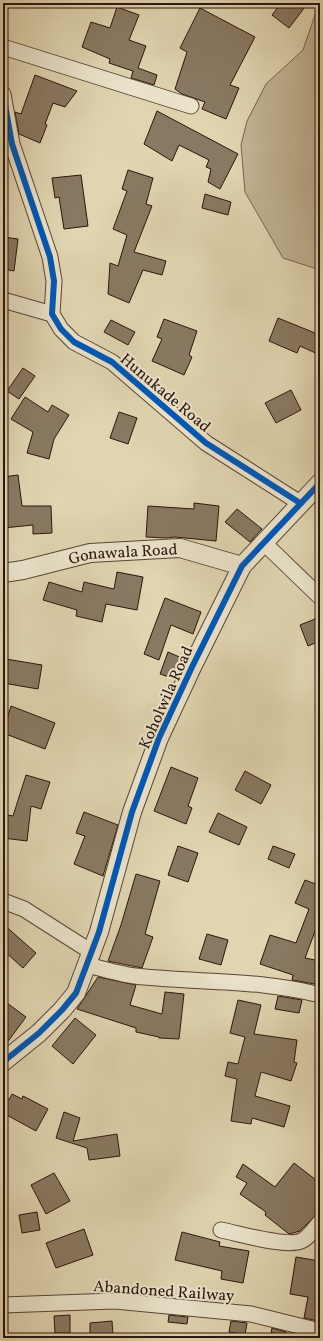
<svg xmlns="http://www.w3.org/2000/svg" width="323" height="1341" viewBox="0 0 323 1341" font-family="Vollkorn,serif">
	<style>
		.green { fill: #c1b495; stroke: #766450 }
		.building { fill: #897962; stroke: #2b150c }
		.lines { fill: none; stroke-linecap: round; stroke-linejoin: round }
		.minor-casing { stroke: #584535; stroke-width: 17 }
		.tertiary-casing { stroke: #584535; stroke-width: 20 }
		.minor { stroke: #ebe4cc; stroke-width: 15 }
		.tertiary { stroke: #ebe4cc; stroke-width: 18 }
		.cycleway-casing { stroke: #ebe4cc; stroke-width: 8 }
		.cycleway { stroke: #0057b8; stroke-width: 6 }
		.labels { text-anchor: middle; stroke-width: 4; stroke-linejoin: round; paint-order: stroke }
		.street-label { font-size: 16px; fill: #2b150c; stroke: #ebe4cc }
	</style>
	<rect width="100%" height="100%" fill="#e0d5b1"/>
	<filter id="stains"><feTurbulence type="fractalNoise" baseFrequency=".005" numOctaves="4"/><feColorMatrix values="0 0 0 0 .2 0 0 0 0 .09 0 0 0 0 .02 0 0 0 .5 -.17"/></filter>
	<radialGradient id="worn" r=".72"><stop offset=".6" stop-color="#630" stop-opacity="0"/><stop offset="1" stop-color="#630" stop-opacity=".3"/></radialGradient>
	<path class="green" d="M316,3H320V270L283,258L245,192L241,145L247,121L266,84L303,50L317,9Z"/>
	<path class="building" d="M281,3H308L289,28L272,15Z
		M117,7L139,15L129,40L146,46L138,68L157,75L154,85L131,78L133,71L109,63L110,59L82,47L91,22L110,28Z
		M200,8L255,37L230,85L239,88L226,119L202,109L205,102L182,94L175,89L187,52L180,48Z
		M35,75L77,91L65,107L53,103L45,124L47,125L40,143L19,134L15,112L21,114Z
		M157,111L238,154L220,189L208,182L211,169L206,167L209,160L179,145L172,161L144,144Z
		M128,170L153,178L146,204L152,206L134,252L166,261L162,275L143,270L129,303L108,294L110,263L118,266L127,235L113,229L127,191L122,189Z
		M81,175L88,226L64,229L59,197L55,198L52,178Z
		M205,194L231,202L228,215L202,208Z
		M3,237L18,239L14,271L3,269Z
		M278,318L320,335V355L300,346L297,353L269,341Z
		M164,319L197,331L189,355L192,357L184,375L152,361L162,339L157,337Z
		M111,320L135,332L128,345L104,332Z
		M23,368L35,376L19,399L7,391Z
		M291,390L301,410L276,423L265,403Z
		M25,397L48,412L52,405L69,415L54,439L49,459L27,453L33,432L11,419Z
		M119,412L137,418L128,444L110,438Z
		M18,475L22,506H51L52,533L33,534V525L3,528V477Z
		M194,503L219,506L216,541L175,537L166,538L146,537L148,506L194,509Z
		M237,509L262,529L250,542L225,522Z
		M117,572L143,577L137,610L106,604L102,622L76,616L77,610L43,600L49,582L82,592L84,582L114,589Z
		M165,598L201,612L193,634L171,625L159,660L144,654Z
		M320,617V641L308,646L300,625Z
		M168,652L184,659L175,679L160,674Z
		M6,659L42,665L38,689L3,683Z
		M11,706L55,723L45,749L3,733Z
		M171,767L198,778L188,806L192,808L186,824L154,811Z
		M245,771L271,785L261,804L235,790Z
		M26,775L50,782L41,809L31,806L27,841L3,838V814L13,816Z
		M84,812L118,825L103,876L74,864L85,836L76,833Z
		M218,813L247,827L239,845L209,832Z
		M178,846L198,853L188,882L168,875Z
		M273,846L295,854L289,868L268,859Z
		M136,874L160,881L145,934L153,937L142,968L108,961L121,925Z
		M305,880L318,885L320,883V918L305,958L320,961V985L292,980L293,975L260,964L270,935L296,943L309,909L295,903Z
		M3,924L36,953L23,968L3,950Z
		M207,934L228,940L221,965L199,959Z
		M98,977L136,985L130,1005L162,1014L165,992L184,994L179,1039L159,1038V1037L136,1032V1028L77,1009Z
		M278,996L302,1000L299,1013L275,1009Z
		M3,1000L26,1017L3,1048Z
		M238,1000L261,1005L254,1034L297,1040L294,1062L297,1063L291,1081L261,1072L255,1096L290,1106L284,1127L252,1118L251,1124L231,1121L237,1079L225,1076L228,1062L238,1064L245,1037L230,1033Z
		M75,1018L96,1035L73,1064L52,1046Z
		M12,1094L22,1099L23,1096L48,1109L36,1131L3,1113V1097L9,1100Z
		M64,1112L80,1118L73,1141L117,1134L120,1156L89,1160L87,1148L56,1138Z
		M294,1163L320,1183V1211L300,1231L289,1234L265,1215L266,1212L240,1194L247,1183L236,1177L243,1164L275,1187Z
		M54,1173L70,1201L46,1214L31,1185Z
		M37,1212L40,1230L22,1233L19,1215Z
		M84,1229L93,1255L56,1268L46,1243Z
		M182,1232L220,1242L219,1246L249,1251L243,1283L221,1279L222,1271L175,1260Z
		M296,1257L320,1261L318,1321L304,1318L308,1297L290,1294Z
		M70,1315V1333H55L54,1316Z
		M169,1315L188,1317L187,1324L168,1322Z
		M112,1321L113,1334L90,1336V1323Z
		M231,1321L247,1323L245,1335L229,1332Z
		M272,1328L286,1332L284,1338H270Z"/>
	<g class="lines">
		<g class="minor-casing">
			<path id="minor" d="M3,47L191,106
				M3,94L12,144L50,257L54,281L52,314L61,329L74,342L112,362L206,443L300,503
				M3,300L52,314
				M263,542L320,597
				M3,901L24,909L93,953
				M88,965C103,969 120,974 135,976C197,983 260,979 320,995
				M221,1230C238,1233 289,1249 303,1240C310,1236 315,1228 320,1222
				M3,1305L115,1301L251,1314L320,1331"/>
		</g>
		<g class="tertiary-casing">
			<g id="tertiary">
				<path id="s1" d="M3,573L23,570L90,553L180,548L242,566"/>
				<path d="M3,1062L39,1033L62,1010L76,993L99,932L132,812L159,738L192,667L242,566L320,483"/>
			</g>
		</g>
		<use href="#minor" class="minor"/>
		<use href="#tertiary" class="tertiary"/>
		<g class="cycleway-casing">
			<path id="cycleway" d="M3,94L12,144L50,257L54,281L52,314L61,329L74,342L112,362L206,443L300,503
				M3,1062L39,1033L62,1010L76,993L99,932L132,812L159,738L192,667L242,566L320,483"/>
		</g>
		<use href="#cycleway" class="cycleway"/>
	</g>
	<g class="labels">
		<g class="street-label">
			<text transform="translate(166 392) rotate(40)" y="6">Hunukade Road</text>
			<text dy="6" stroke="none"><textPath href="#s1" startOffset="122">Gonawala Road</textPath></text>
			<text transform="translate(165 697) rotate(-66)" y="6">Koholwila Road</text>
			<text transform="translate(164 1290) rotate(4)" y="6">Abandoned Railway</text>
		</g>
	</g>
	<rect width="323" height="1341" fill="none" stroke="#e0d5b1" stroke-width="16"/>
	<rect x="4" y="4" width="315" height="1333" fill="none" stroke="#2b150c" stroke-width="2"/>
	<rect x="8" y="8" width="307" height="1325" fill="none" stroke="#2b150c"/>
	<rect width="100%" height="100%" filter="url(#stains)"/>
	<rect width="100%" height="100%" fill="url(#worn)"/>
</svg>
